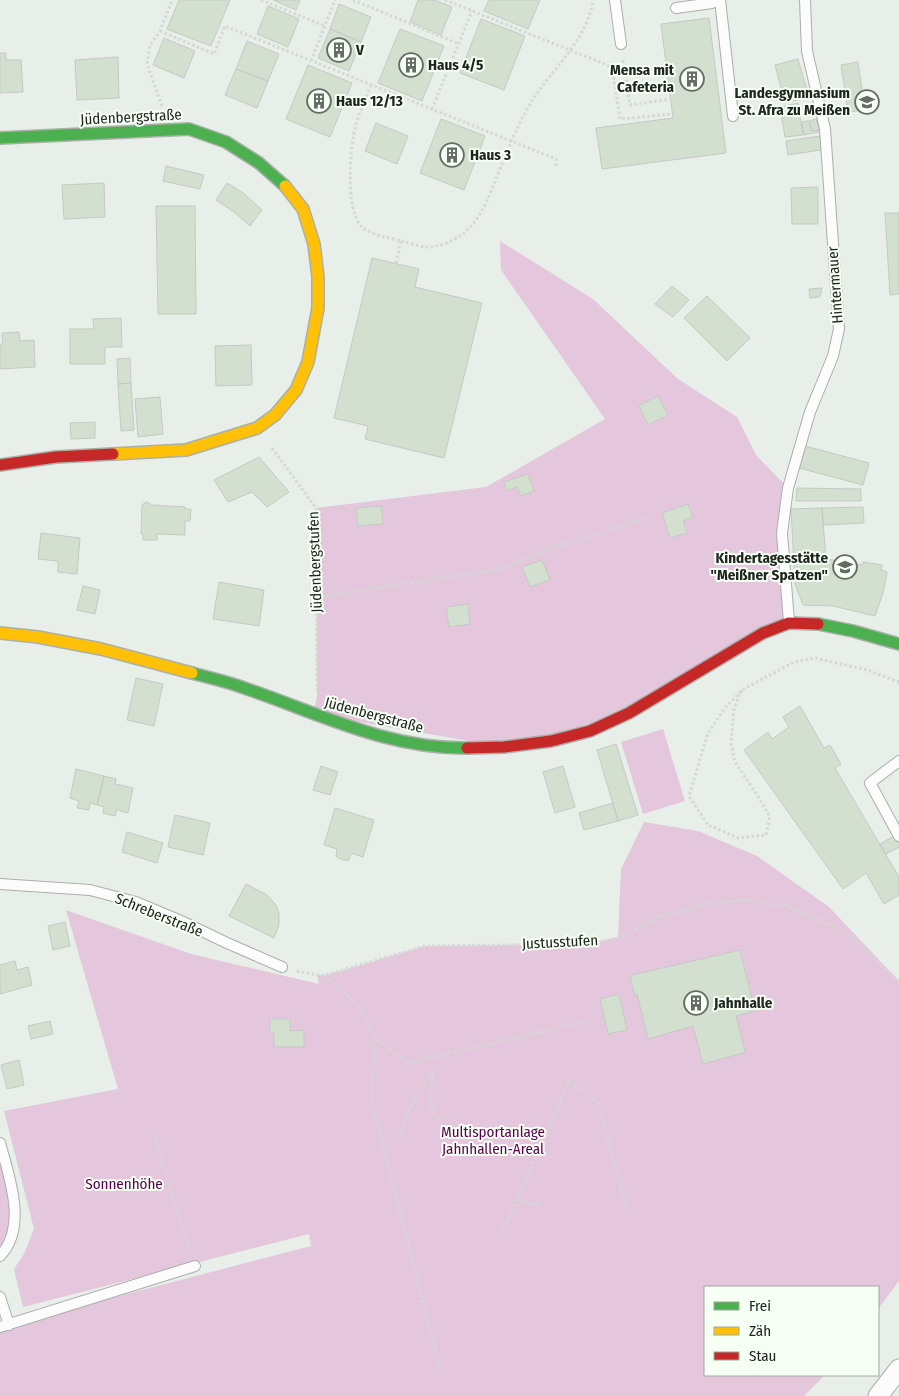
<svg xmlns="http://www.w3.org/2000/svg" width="899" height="1396" viewBox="0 0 899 1396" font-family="'Fira Sans Condensed',sans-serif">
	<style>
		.green { fill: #e4c7dc }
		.building { fill: #d3e0d0; stroke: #c5c9c4 }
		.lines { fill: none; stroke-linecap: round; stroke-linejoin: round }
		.lane-casing { stroke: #abafaa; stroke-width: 12 }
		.street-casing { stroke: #abafaa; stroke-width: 21 }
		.fast-casing { stroke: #abafaa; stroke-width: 14 }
		.slow-casing { stroke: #abafaa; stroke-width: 14 }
		.jam-casing { stroke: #abafaa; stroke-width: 14 }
		.path { stroke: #d6d8d5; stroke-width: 3; stroke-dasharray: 2.5 2.5; stroke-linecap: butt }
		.lane { stroke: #fcfcfc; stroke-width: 10 }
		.street { stroke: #fcfcfc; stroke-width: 19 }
		.fast { stroke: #4caf50; stroke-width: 11 }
		.slow { stroke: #ffc107; stroke-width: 11 }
		.jam { stroke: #c62828; stroke-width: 11 }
		.labels { text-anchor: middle; stroke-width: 4; stroke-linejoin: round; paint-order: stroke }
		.poi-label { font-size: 15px; font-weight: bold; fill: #20251f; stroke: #f5fff3; text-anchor: start }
		.street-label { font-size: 15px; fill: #20251f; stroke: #f5fff3 }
		.park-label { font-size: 15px; fill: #5b004e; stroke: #f5fff3 }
	</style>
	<rect width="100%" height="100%" fill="#e8eee8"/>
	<path class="green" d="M500,241L593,299L678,379L737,417L756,455L788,488L782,533L789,623L629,713L504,747L313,714L317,697L316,508L486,487L605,419L501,270Z
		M663,729L685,801L643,814L621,742Z
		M644,822L698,831L757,856L829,907L899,981V1281L878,1309V1287H705V1375H825L804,1396H0V1327L311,1246L309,1234L23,1307L14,1269L24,1254L34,1229L4,1111L118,1089L66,910L191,954L319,984L317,975H325L358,966L425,946L589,944L618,937L621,869Z
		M0,1143L14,1231L0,1256Z"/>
	<path class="building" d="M179,0H230L211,46L167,29Z
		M273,0H300L296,10Z
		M418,0H435L452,7L441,35L410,22Z
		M489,0H540L528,29L484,11Z
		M339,4L371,17L361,42L330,29Z
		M268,6L299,19L288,47L257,34Z
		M709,18L726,153L602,169L596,128L673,118L661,24Z
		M481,19L525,36L504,90L460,73Z
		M330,29L361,42L349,71L318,58Z
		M400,29L444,46L422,101L378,83Z
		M164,38L195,51L184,78L153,65Z
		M247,41L279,54L268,81L236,69Z
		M0,53H6V60H21L23,92L0,93Z
		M118,57L119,98L77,100L75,60Z
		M798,59L809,97L785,103L775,65Z
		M858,62L865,110L848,112L841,65Z
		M308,65L352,83L330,137L286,119Z
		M236,69L268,81L257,108L225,95Z
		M798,103L803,135L785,137L780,107Z
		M441,119L485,136L464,190L420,173Z
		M816,119L819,130L812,131L809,121Z
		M809,121L812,131L819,130V132L804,135L802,122Z
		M376,123L408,136L397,164L365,151Z
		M820,136L821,150L788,155L786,141Z
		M166,166L204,175L200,189L163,181Z
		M104,183L105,217L64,219L62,185Z
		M227,183L242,192L262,210L250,226L234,212L216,200Z
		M818,187V224H792L791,188Z
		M156,206H195L196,314H158Z
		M885,213H899V294L890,295Z
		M372,258L419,269L415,287L482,303L444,458L365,439L368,426L334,418Z
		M672,286L689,300L673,317L655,304Z
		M822,288L820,297L810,298L809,289Z
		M707,296L750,338L727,361L684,318Z
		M121,318L122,347H105V364H70V329H94L93,319Z
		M19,332L20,341L34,340L35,367L0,369V344H3L2,333Z
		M251,345L252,385L216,386L215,346Z
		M130,358L131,383L118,384L117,359Z
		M131,383L134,430L121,431L118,384Z
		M658,396L668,415L648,425L639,406Z
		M160,397L163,434L138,437L135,399Z
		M95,422V438L71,439L70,423Z
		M805,446L869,463L863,485L799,468Z
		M259,457L289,492L267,507L252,492L228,502L214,480Z
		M528,474L534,491L521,496L517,487L507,491L504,482Z
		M797,488L861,489V501H796Z
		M147,502L152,505L185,507V509H191L190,521H185V535L157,534V540H143V534H141L142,506L143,504Z
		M688,504L693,517L683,521L687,533L670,538L662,513Z
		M381,506L383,524L358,526L356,508Z
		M863,507L864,523L823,525L822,508Z
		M822,508L826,559L863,565V562L882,565L881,570L887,572L883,593L875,616L833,606L803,605L795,584L791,509Z
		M41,533L80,538L77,574L58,572V561L38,559Z
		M542,560L550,580L530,587L522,567Z
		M219,582L264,590L259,626L213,619Z
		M83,586L100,590L95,614L77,610Z
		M468,604L470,624L449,627L446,607Z
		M136,678L163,684L154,726L127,720Z
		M800,706L824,748L830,745L841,764L835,768L899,877V895L884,904L866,873L843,889L744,750L768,732L772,739L789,727L783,717Z
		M616,744L638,815L618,821L597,750Z
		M321,766L338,772L330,795L313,790Z
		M563,766L575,807L555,813L543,772Z
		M76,769L104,776L97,805L90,803L89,810L77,808L79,801L70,798Z
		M104,776L116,779L115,784L133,788L128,813L117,810L115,816L103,813L104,807L97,805Z
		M613,803L618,821L584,830L579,813Z
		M335,808L374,820L363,857L351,853L349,860H344L338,858L336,856L337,849L324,845Z
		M175,815L210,823L203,855L168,847Z
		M127,832L163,843L157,863L122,852Z
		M899,833V847L886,854L880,844Z
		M246,884L267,895L276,905L279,914V925L274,938L229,916Z
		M65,922L70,946L53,950L48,926Z
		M740,950L755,1011L736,1016L745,1051L743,1053L703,1064L693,1026L648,1039L637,994L635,995L630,978L632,975Z
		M15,961L17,970L28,967L32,985L0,994V965Z
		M619,994L627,1030L608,1034L600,999Z
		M270,1019H290V1031L304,1030V1047H274V1033H270Z
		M50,1021L53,1034L31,1039L28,1026Z
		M19,1060L24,1085L7,1089L1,1065Z"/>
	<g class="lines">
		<g class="lane-casing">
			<path id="lane" d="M615,0L621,44
				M720,0L733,116
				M676,8L712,3L716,0
				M789,622L782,533L788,488L810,412L833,356L839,329L825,129L807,51L805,0
				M899,761L870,783L899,836
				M0,884L90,890L136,902L179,920L227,943L282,967
				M0,1143C9,1176 28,1227 0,1256
				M0,1297L9,1325
				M0,1327L195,1266"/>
		</g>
		<g class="street-casing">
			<path id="street" d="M878,1396L899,1369"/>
		</g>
		<g class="fast-casing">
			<path id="fast" d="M0,138L189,129L226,142L259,163L285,186
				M818,624L853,631L899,644
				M192,673C210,678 229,682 247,689C320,714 388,749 467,748"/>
		</g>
		<g class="slow-casing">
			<path id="slow" d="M113,454L186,450L257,428L275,415L296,390L308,362L318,308V277L314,244L303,209L285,186
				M0,633L38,637L101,649L192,673"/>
		</g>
		<g class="jam-casing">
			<path id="jam" d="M0,465L56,457L113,454
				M467,748L504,747L551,741L590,731L629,713L763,633L789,623L818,624"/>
		</g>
		<path class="path" d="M261,0L325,26
			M353,0L459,44
			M445,0L612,67L620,119L672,114
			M160,31L214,54L225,26L556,159V166
			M623,60L630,105L671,99
			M311,61L335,0
			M371,85C366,98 360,111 356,124C350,147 345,205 360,225C368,235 390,238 402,241C410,243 420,247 428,247C438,247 451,242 460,236C484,219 492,187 503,161C511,142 518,124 529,106C549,71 587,42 593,0
			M162,106L147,64L150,45L160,31L172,0
			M432,109L472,11
			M396,263L401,240
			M272,448L316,508L317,690
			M317,598L355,591L501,569L546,550L647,517
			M742,690L734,708L731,744L735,762L759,798L770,817L766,835L738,838L708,825L689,796L708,733L724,709L742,690L794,662L815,658L867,670L899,682
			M297,971L317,975H325L425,946L589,944L618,938L659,917L704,904L746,900L786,906L830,924L861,945L899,982
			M325,975L361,1009L374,1037L408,1063L584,1022
			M374,1037L372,1103L441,1372
			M154,1135L190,1251
			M401,1136C405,1112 418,1091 433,1072C431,1088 427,1103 436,1118L448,1117
			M517,1199L532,1205L539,1203
			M502,1233L569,1082L583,1090L598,1103L627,1209"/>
		<use href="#lane" class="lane"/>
		<use href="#street" class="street"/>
		<use href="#fast" class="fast"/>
		<use href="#slow" class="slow"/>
		<use href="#jam" class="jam"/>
	</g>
	<defs>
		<g id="building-ring" transform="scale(1.25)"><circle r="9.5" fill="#f5fff3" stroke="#666b65" stroke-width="1.5"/><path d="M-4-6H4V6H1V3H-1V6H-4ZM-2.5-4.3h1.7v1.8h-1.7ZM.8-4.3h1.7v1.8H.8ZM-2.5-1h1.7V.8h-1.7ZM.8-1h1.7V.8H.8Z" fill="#666b65"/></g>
		<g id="school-ring" transform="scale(1.25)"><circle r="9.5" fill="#f5fff3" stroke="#666b65" stroke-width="1.5"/><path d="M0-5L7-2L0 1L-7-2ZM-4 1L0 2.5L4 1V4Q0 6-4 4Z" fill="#666b65"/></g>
	</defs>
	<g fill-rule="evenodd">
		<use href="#building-ring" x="339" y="50"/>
		<use href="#building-ring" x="411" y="65"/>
		<use href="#building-ring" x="692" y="79"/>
		<use href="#building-ring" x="319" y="101"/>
		<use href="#school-ring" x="867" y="102"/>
		<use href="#building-ring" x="452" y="155"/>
		<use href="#school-ring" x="845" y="567"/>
		<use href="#building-ring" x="696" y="1003"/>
	</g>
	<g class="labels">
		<g class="poi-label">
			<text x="356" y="55">V</text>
			<text x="428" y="70">Haus 4/5</text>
			<text x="674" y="75" text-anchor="end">Mensa mit<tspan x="674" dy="17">Cafeteria</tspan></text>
			<text x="850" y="98" text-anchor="end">Landesgymnasium<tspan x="850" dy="17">St. Afra zu Meißen</tspan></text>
			<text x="336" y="106">Haus 12/13</text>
			<text x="470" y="160">Haus 3</text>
			<text x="828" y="563" text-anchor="end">Kindertagesstätte<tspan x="828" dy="17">"Meißner Spatzen"</tspan></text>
			<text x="714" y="1008">Jahnhalle</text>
		</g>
		<g class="street-label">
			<text transform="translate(131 117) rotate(-3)" y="5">Jüdenbergstraße</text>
			<text transform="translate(835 285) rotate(-94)" y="5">Hintermauer</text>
			<text transform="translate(315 562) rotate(-92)" y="5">Jüdenbergstufen</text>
			<text transform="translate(374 715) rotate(15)" y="5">Jüdenbergstraße</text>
			<text transform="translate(159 915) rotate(22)" y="5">Schreberstraße</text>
			<text transform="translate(560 942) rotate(-3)" y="5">Justusstufen</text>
		</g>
		<g class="park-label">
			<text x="493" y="1137">Multisportanlage<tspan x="493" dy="17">Jahnhallen-Areal</tspan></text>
			<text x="124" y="1189">Sonnenhöhe</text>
		</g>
	</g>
	<rect x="704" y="1286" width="175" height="90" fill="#f5fff3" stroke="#a0a89e"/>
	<rect x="714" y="1302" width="25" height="8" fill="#4caf50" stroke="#a0a89e"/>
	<text x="749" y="1311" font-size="15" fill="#20251f">Frei</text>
	<rect x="714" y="1327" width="25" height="8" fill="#ffc107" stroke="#a0a89e"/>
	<text x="749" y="1336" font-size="15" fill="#20251f">Zäh</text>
	<rect x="714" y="1352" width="25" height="8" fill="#c62828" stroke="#a0a89e"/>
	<text x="749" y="1361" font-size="15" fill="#20251f">Stau</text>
</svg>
